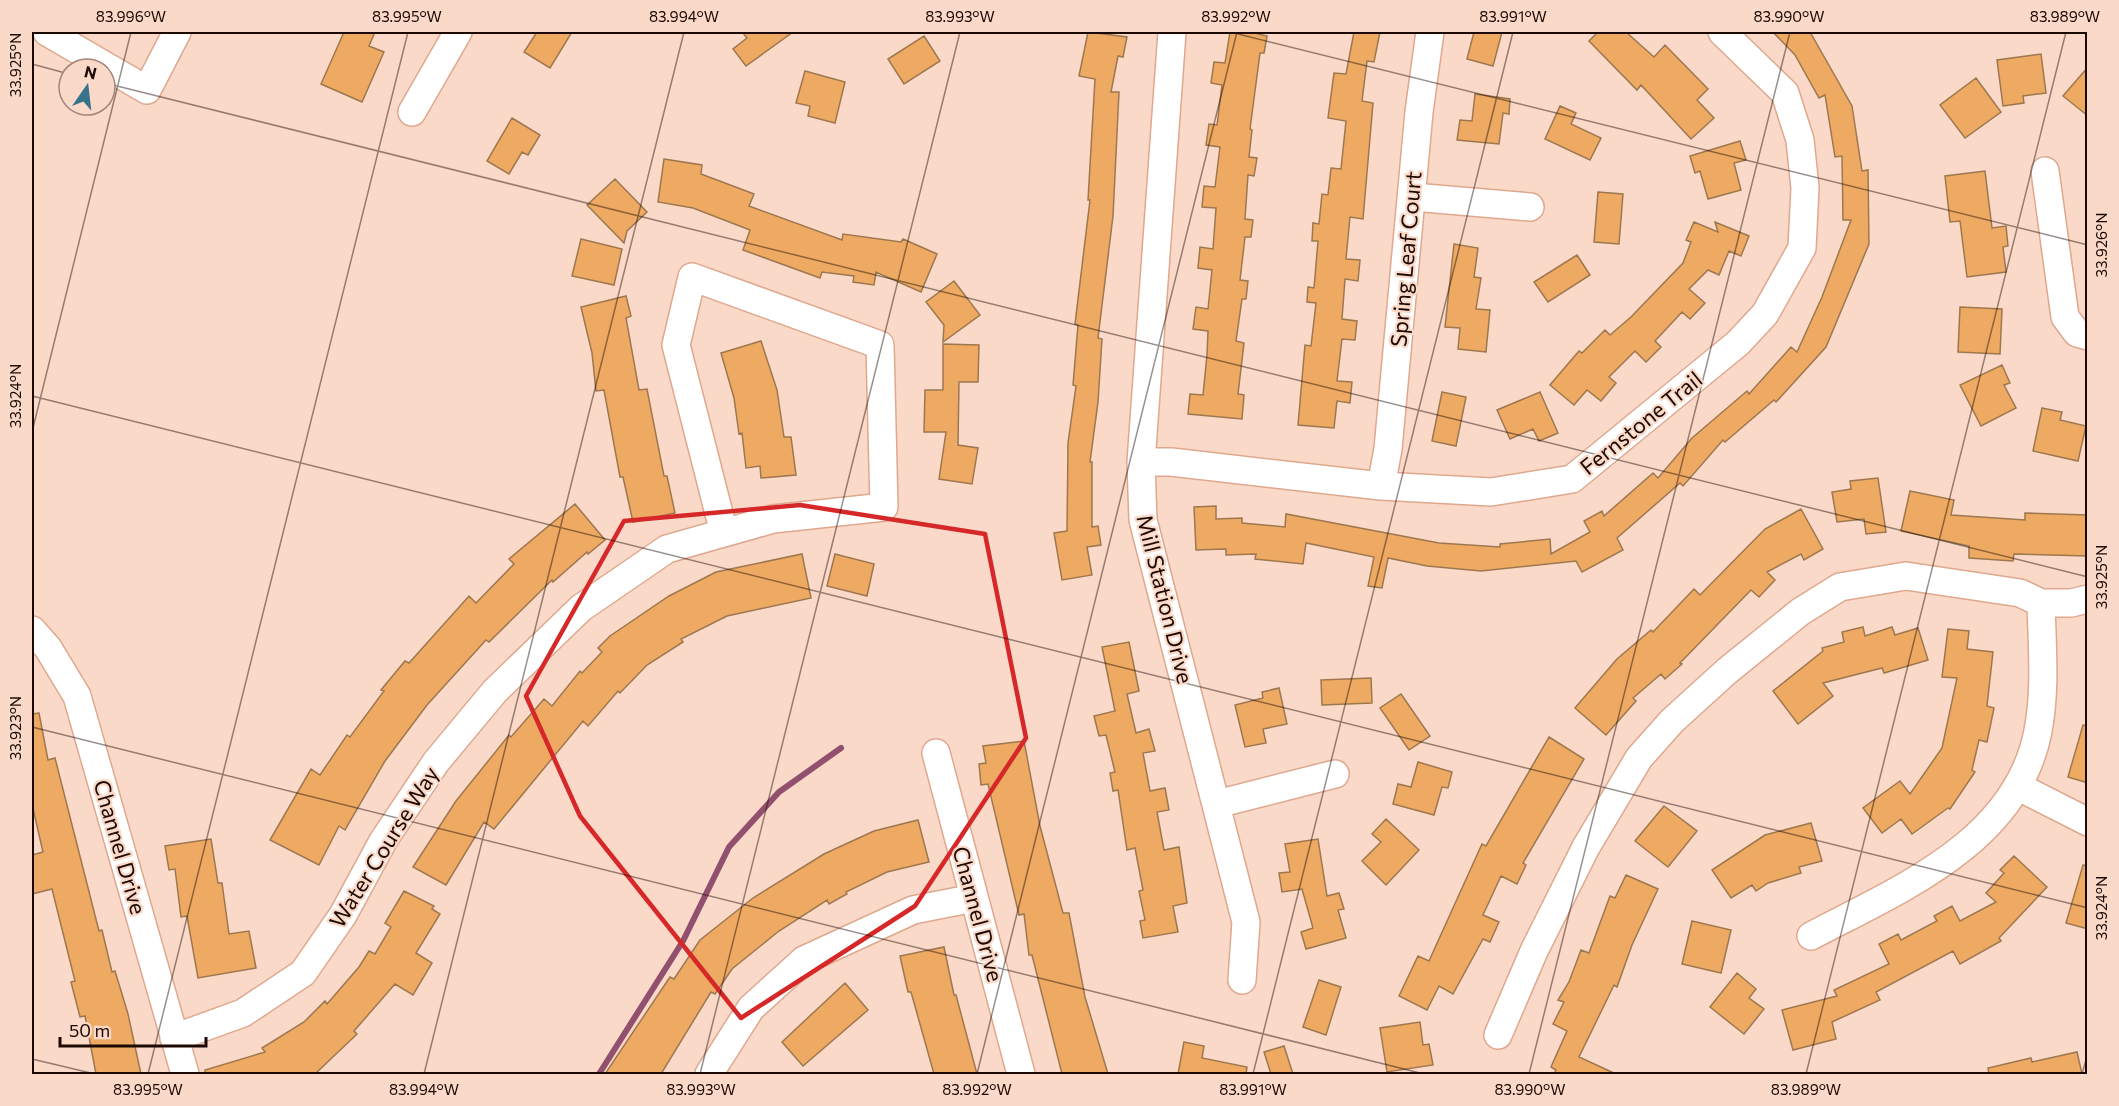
<svg xmlns="http://www.w3.org/2000/svg" width="2119" height="1106" viewBox="0 0 2119 1106" font-family="Commissioner,sans-serif">
	<style>
		.lines { fill: none; stroke-linecap: round; stroke-linejoin: round }
		.stream { stroke: #90506e; stroke-width: 6 }
		.building { fill: #eeaa63; stroke: #9e774f; stroke-width: 1.5 }
		.minor-casing { stroke: #dea88e; stroke-width: 30 }
		.minor { stroke: #fff; stroke-width: 27 }
		.marked { fill: none; stroke: #d62828; stroke-width: 4.5; stroke-linejoin: round }
		.ticks { fill: none; stroke: #1b0902; stroke-width: 1.5; stroke-opacity: 0.45 }
		.labels { text-anchor: middle; stroke-width: 4.5; stroke-linejoin: round; paint-order: stroke }
		.street-label { font-size: 22px; fill: #1b0902; stroke: #fbd9c9 }
		.neatline { fill: none; stroke: #1b0902; stroke-width: 2 }
		.ticks-label { font-size: 15px; text-anchor: middle; fill: #1b0902 }
	</style>
	<rect width="100%" height="100%" fill="#fbd9c9"/>
	<g class="lines">
		<path class="stream" d="M599,1074L683,941L729,847L779,792L841,748"/>
	</g>
	<path class="building" d="M344,32H375L369,46L384,52L362,102L321,84Z
		M537,32H572L550,68L524,52Z
		M742,32H793L746,66L733,49L747,38Z
		M1088,32L1127,37L1123,57L1118,56L1111,92H1119L1113,216L1098,338L1102,339L1098,402L1090,462H1092V527L1098,526L1101,545L1087,547L1092,575L1062,580L1054,533L1067,531L1068,443L1076,386L1073,385L1078,325L1075,324L1090,200H1088L1095,79L1079,76Z
		M1230,32H1259L1258,34L1267,36L1264,53H1260L1250,129L1252,130L1249,157L1257,158L1254,176L1248,175L1245,219L1253,220L1251,237H1245L1240,280L1248,281L1246,299H1242L1236,341L1244,343L1238,394L1244,395L1242,419L1188,414L1190,394L1203,395L1207,355L1208,331L1193,329L1196,307L1208,309L1212,270L1198,268L1200,247L1213,249L1216,208L1202,207L1204,186L1215,187L1220,147L1206,145L1209,124L1217,125L1222,85L1211,83L1214,62L1225,63Z
		M1354,32H1380L1374,62L1367,61L1362,101L1373,103L1363,219L1350,217L1346,259L1360,260L1358,281L1345,279L1342,319L1357,321L1355,340L1342,339L1337,381L1352,382L1350,403L1337,401L1334,428L1298,425L1305,345L1311,346L1316,303L1307,302L1308,287L1314,288L1318,241H1312L1313,223L1319,224L1322,194L1328,195L1331,168L1341,169L1346,121L1328,118L1334,73L1346,74Z
		M1474,32H1502L1493,66L1467,59Z
		M1598,32H1626L1654,57L1665,45L1708,89L1697,100L1714,118L1691,139L1641,85L1637,90L1589,41Z
		M1773,32H1810L1852,106L1862,171L1868,170L1869,244L1826,347L1776,402L1774,400L1725,442L1723,440L1683,486L1680,483L1617,538L1623,550L1582,572L1576,561L1481,571L1427,566L1388,558L1382,588L1368,586L1374,557L1306,543L1303,564L1255,559L1256,554L1226,555V549L1196,550L1194,507L1216,506V519L1242,518V523L1285,527L1286,514L1439,543L1500,547V544L1550,539L1551,554L1590,532L1584,521L1602,511L1604,516L1653,473L1658,478L1692,438L1747,391L1749,394L1791,347L1797,352L1822,297L1851,220H1843L1842,156L1835,157L1825,95L1819,98L1795,55Z
		M924,36L940,61L904,84L888,59Z
		M2041,54L2046,93L2023,96L2024,103L2003,106L1997,60Z
		M2088,67V116L2063,96Z
		M805,71L845,82L835,123L808,116L810,106L796,103Z
		M1976,78L2001,112L1965,138L1940,105Z
		M1475,94L1510,99L1509,114L1503,113L1499,144L1457,140L1460,120L1472,121Z
		M1560,106L1576,113L1571,124L1601,138L1590,160L1545,139Z
		M512,118L540,135L528,155L522,152L509,174L487,161Z
		M1740,141L1746,160L1734,163L1741,190L1708,199L1700,171L1695,173L1690,156Z
		M664,159L702,165L701,174L754,194L749,206L842,240L843,234L901,242L903,239L937,254L921,292L876,272L874,285L853,282L854,276L822,272L820,278L743,250L750,230L693,208L658,202Z
		M1985,171L1992,228L2006,226L2008,246L2003,247L2006,272L1967,277L1960,221L1950,222L1945,176Z
		M615,179L647,212L627,231L624,243L587,205Z
		M1598,192L1623,194L1619,244L1594,242Z
		M1694,222L1718,232L1715,222L1749,236L1741,256L1729,251L1719,275L1708,270L1689,289L1705,303L1690,319L1682,312L1655,341L1661,347L1646,362L1635,351L1609,377L1616,383L1601,401L1587,390L1574,405L1550,385L1579,351L1582,353L1605,330L1610,335L1631,317L1683,263L1691,242L1686,240Z
		M581,239L622,249L614,285L572,276Z
		M1454,244L1478,248L1474,277L1481,278L1476,309L1490,310L1486,352L1458,349L1460,328L1445,327Z
		M1577,255L1590,275L1548,302L1534,282Z
		M954,281L980,315L943,342L944,325L926,302Z
		M626,296L631,316L626,318L639,390L647,389L664,476H667L675,513L633,522L623,477H620L604,390L596,391L592,353L581,307Z
		M1960,307L2002,309L2000,354L1958,352Z
		M761,341L777,390L784,437H791L796,475L761,478L760,466L746,468L742,433L739,434L734,398L721,353Z
		M943,344L979,345L978,382H959L958,445L978,448L972,484L939,479L946,432H924L925,390H943Z
		M2002,365L2010,383L2004,385L2016,408L1981,426L1960,385Z
		M1442,392L1466,397L1456,446L1432,441Z
		M1540,392L1558,433L1539,441L1533,429L1510,439L1497,410Z
		M2042,408L2062,412L2060,420L2086,426L2078,461L2033,451Z
		M1878,478L1886,532L1866,534L1864,519L1837,522L1832,492L1851,489L1850,481Z
		M1910,491L1954,500L1951,515L2025,520V513L2088,515V556L2014,554L2013,561L1969,558V546L1901,531Z
		M575,504L605,540L588,554L587,552L553,582L552,580L489,642L486,640L427,705L385,761L345,830L339,826L319,865L270,840L311,769L320,775L347,735L350,737L384,691L381,690L405,661L409,663L469,596L476,603L514,564L509,559Z
		M1801,509L1823,549L1804,560L1801,554L1767,572L1775,580L1759,597L1751,590L1680,663L1682,664L1665,679L1661,674L1633,698L1636,701L1606,735L1575,708L1617,659L1651,630L1653,632L1694,589L1700,595L1765,529Z
		M802,554L811,598L727,616L681,639L683,642L647,665L620,693L618,691L588,726L583,721L494,829L484,822L446,885L413,867L456,801L509,735L511,737L544,699L552,706L580,671L582,673L602,652L598,648L610,636L669,596L716,572Z
		M835,554L874,564L867,596L827,586Z
		M1863,627L1865,636L1892,627L1895,635L1918,628L1928,660L1884,673L1882,668L1823,683L1833,696L1798,724L1773,691L1823,651L1822,648L1844,642L1842,632Z
		M1948,629L1969,631L1967,649L1993,652L1987,706L1994,708L1987,742L1979,740L1972,770L1975,772L1950,809L1948,808L1912,834L1901,819L1882,833L1863,808L1900,781L1910,794L1942,748L1957,678L1942,677Z
		M1129,642L1139,691L1127,694L1136,733L1149,729L1155,751L1143,753L1150,791L1165,788L1169,810L1157,812L1164,850L1179,847L1187,903L1173,906L1178,932L1143,938L1140,921L1145,920L1139,891L1143,890L1135,848L1127,850L1118,790L1113,791L1110,773L1115,772L1106,735L1099,736L1094,716L1115,711L1102,647Z
		M1371,678L1372,703L1322,705L1321,680Z
		M1279,688L1287,724L1263,729L1266,743L1245,747L1235,705L1263,698L1262,692Z
		M1401,694L1430,736L1409,750L1380,708Z
		M39,713L48,760L55,758L99,931L102,930L112,972L115,971L128,1014L141,1074H96L85,1016L80,1017L71,982L75,981L52,889L32,894V855L43,852L32,804V714Z
		M2083,725L2088,726V783L2068,777Z
		M1549,737L1584,759L1523,863L1526,865L1517,884L1501,876L1483,915L1499,922L1490,942L1483,939L1453,994L1439,986L1427,1010L1399,996L1418,956L1429,961L1482,844L1486,846Z
		M1024,741L1040,826L1063,913H1069L1085,997L1108,1074H1062L1032,955H1029L1024,914L1019,915L988,784L981,785L979,764L986,763L983,746Z
		M1418,762L1452,772L1448,788L1442,787L1434,815L1393,804L1398,784L1411,787Z
		M1664,806L1697,831L1668,867L1635,841Z
		M1386,819L1419,850L1386,885L1362,861L1381,842L1372,834Z
		M918,820L929,862L887,872L846,892L847,894L829,904L827,900L779,931L732,969L715,994L711,992L661,1074H605L670,977L674,979L700,940L753,898L824,854L874,831Z
		M1811,823L1822,861L1799,867L1801,873L1768,883L1756,891L1752,885L1731,898L1712,870L1765,835Z
		M211,839L218,883H222L229,934L249,931L256,968L198,978L187,916L181,917L175,869L169,870L165,846Z
		M1318,839L1327,896L1339,893L1344,909L1338,910L1346,938L1306,949L1301,932L1313,928L1302,889L1282,892L1279,873L1290,872L1285,844Z
		M2014,856L2047,887L1999,938L2001,941L1960,964L1953,951L1876,992L1880,1000L1832,1022L1836,1039L1793,1050L1782,1010L1837,996L1834,990L1889,964L1879,944L1898,934L1901,940L1937,921L1934,916L1952,906L1960,921L1996,902L1986,893L2004,873L2000,870Z
		M2083,865L2088,866V929L2066,923Z
		M1626,875L1658,889L1632,945L1617,987L1614,985L1579,1057L1616,1074H1554L1556,1070L1551,1067L1567,1031L1553,1024L1564,1002L1558,1000L1569,982L1581,950L1589,953L1610,896L1615,898Z
		M404,891L434,906L432,909L440,914L416,953L432,963L413,995L395,984L354,1031L357,1034L315,1074H205V1070L265,1052L262,1048L304,1022L325,1001L327,1004L359,967L369,951L375,954L391,927L385,923Z
		M1692,921L1731,930L1721,973L1682,964Z
		M944,947L954,995H956L977,1074H934L911,992H908L900,956Z
		M1737,973L1756,989L1749,998L1764,1009L1744,1034L1710,1007Z
		M1319,980L1341,987L1326,1035L1303,1027Z
		M845,983L868,1010L803,1066L782,1042Z
		M1420,1022L1423,1045L1429,1044L1433,1065L1387,1072L1380,1028Z
		M1184,1042L1204,1046L1202,1058L1247,1067L1246,1074H1178Z
		M1284,1046L1293,1074H1271L1264,1052Z
		M2077,1052L2082,1074H1989L1988,1068L2031,1058L2032,1062Z"/>
	<g class="lines">
		<g class="minor-casing">
			<path id="minor" d="M47,32L147,90L177,32
				M1172,32L1141,462L1143,520L1246,922L1242,980
				M412,112L458,32
				M2045,171L2065,317L2077,333L2088,336
				M1413,197L1530,207
				M1141,462H1171L1381,486L1491,492L1572,479L1738,343L1765,314L1802,248L1805,188L1800,140L1785,93L1722,32
				M1381,486L1388,449L1419,112L1430,32
				M32,630L48,648L77,696L185,1074
				M936,753L1021,1074
				M2017,786L2088,822
				M1217,804L1335,774
				M1811,936C1900,889 2017,842 2038,731C2046,689 2042,645 2041,603
				M1498,1035L1534,951L1586,847L1639,758L1672,721L1727,671L1800,612L1840,587L1906,576L2020,593L2041,603H2071L2088,599
				M174,1038L243,1013L303,973L343,915L383,841L436,762L495,691L581,608L667,549L773,519L884,507L880,345L692,277L676,345L724,533
				M709,1074L751,1008L804,960L913,910L974,898"/>
		</g>
		<use href="#minor" class="minor"/>
	</g>
	<path class="marked" d="M800,505L985,534L1026,738L915,906L741,1018L580,816L526,696L624,521Z"/>
	<path class="ticks" d="M1230,32L2088,245M32,64L69,74M105,83L2088,577M32,396L2088,908M32,432L131,32M32,727L1424,1074M32,1059L95,1074M148,1074L408,32M424,1074L684,32M700,1074L960,32M977,1074L1237,32M1253,1074L1513,32M1529,1074L1790,32M1806,1074L2066,32M2082,1074L2088,1053"/>
	<g class="labels">
		<g class="street-label">
			<text transform="translate(1406 259) rotate(-85)" y="8">Spring Leaf Court</text>
			<text transform="translate(1641 423) rotate(-39)" y="8">Fernstone Trail</text>
			<text transform="translate(1165 599) rotate(76)" y="8">Mill Station Drive</text>
			<text transform="translate(120 847) rotate(74)" y="8">Channel Drive</text>
			<text transform="translate(384 847) rotate(-58)" y="8">Water Course Way</text>
			<text transform="translate(978 914) rotate(75)" y="8">Channel Drive</text>
		</g>
	</g>
	<rect width="2119" height="1106" fill="none" stroke="#fbd9c9" stroke-width="66"/>
	<g transform="translate(87 87) rotate(14)"><circle r="28" fill="#fbd9c9" stroke="#a18679" stroke-width="1.5"/>
	<path d="M0-4.5L10 22L0 15L-10 22Z" fill="#37738b"/>
	<text y="-9" font-size="16" font-weight="bold" text-anchor="middle" fill="#1b0902">N</text>
	</g>
	<path d="M60 1037v9h146v-9" fill="none" stroke="#1b0902" stroke-width="3"/>
	<text x="69" y="1037" font-size="18" fill="#1b0902" stroke="#fbd9c9" stroke-width="4.5" paint-order="stroke">50 m</text>
	<rect x="33" y="33" width="2053" height="1040" class="neatline"/>
	<g class="ticks-label">
		<text x="131" y="22">83.996°W</text>
		<text x="407" y="22">83.995°W</text>
		<text x="684" y="22">83.994°W</text>
		<text x="960" y="22">83.993°W</text>
		<text x="1236" y="22">83.992°W</text>
		<text x="1513" y="22">83.991°W</text>
		<text x="1789" y="22">83.990°W</text>
		<text x="2065" y="22">83.989°W</text>
		<text transform="translate(16 65) rotate(-90)" y="5">33.925°N</text>
		<text transform="translate(2102 245) rotate(-90)" y="5">33.926°N</text>
		<text transform="translate(16 396) rotate(-90)" y="5">33.924°N</text>
		<text transform="translate(2102 577) rotate(-90)" y="5">33.925°N</text>
		<text transform="translate(16 728) rotate(-90)" y="5">33.923°N</text>
		<text transform="translate(2102 908) rotate(-90)" y="5">33.924°N</text>
		<text x="148" y="1095">83.995°W</text>
		<text x="424" y="1095">83.994°W</text>
		<text x="701" y="1095">83.993°W</text>
		<text x="977" y="1095">83.992°W</text>
		<text x="1253" y="1095">83.991°W</text>
		<text x="1530" y="1095">83.990°W</text>
		<text x="1806" y="1095">83.989°W</text>
	</g>
</svg>
